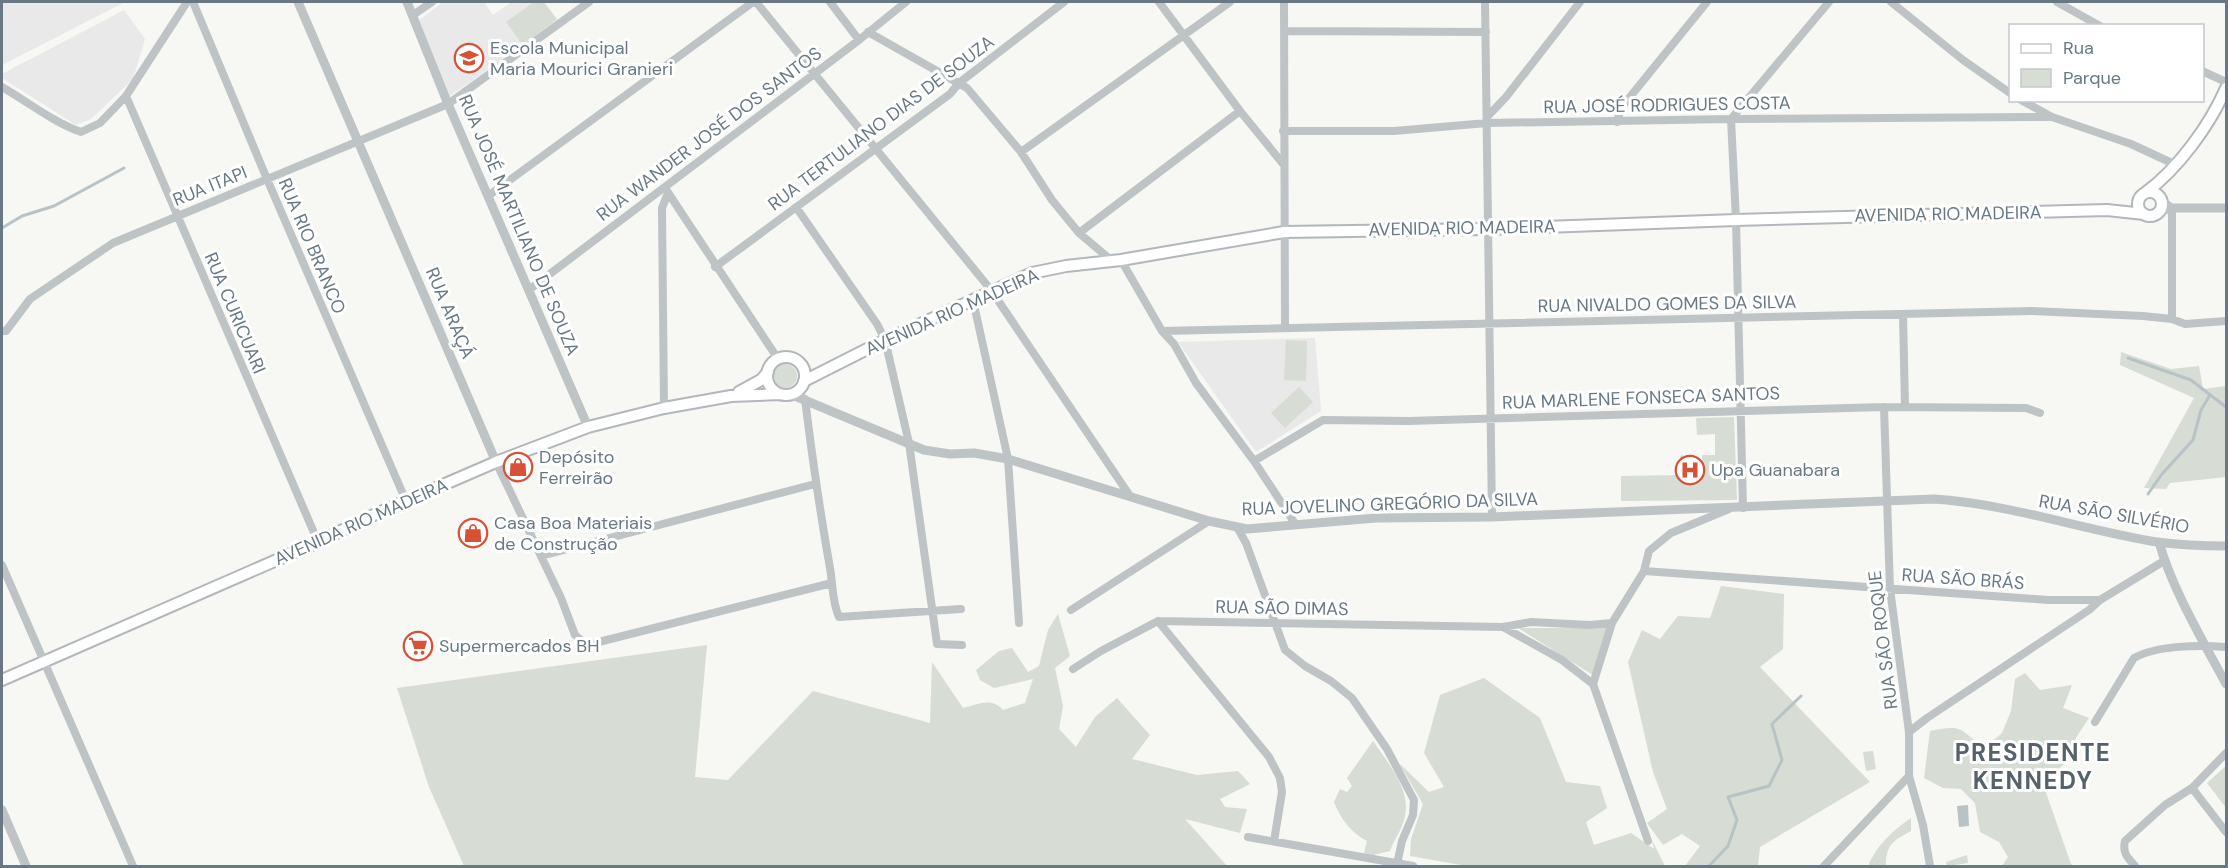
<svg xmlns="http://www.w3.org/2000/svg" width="2228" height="868" viewBox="0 0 2228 868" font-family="'DM Sans',sans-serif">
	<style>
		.built { fill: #e8e9e8 }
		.green { fill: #d7dcd4 }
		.water { fill: #b7c3c6 }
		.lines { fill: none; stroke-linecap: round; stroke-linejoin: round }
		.stream { stroke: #b7c3c6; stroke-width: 3 }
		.secondary-casing { stroke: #b1b7bb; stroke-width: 14 }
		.minor { stroke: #bec3c6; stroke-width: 8 }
		.tertiary { stroke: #bec3c6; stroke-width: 9 }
		.secondary { stroke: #fff; stroke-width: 10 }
		.labels { text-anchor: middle; stroke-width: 6; stroke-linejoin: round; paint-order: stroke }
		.poi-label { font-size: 18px; fill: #687983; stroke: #fff; text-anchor: start }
		.street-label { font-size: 18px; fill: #687983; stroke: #fff }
		.district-label { font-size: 24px; font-weight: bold; letter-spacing: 1.5px; fill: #566269; stroke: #fff }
	</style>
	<rect width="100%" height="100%" fill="#f7f7f4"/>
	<path class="built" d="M2,2H125L2,65Z
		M443,2H484L493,15L512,2H544L557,21L450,96L419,20Z
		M124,10L145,39L133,79L91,119L76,125L2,78V74Z
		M1315,338L1321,411L1256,452L1178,342Z"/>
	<path class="green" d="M534,2H544L557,19L523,45L506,22Z
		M1286,340L1307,341L1306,381L1284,380Z
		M2121,352L2171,369L2199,366L2203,389L2226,386V477L2170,483L2166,489L2144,488L2194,398L2120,365Z
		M773 376a12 12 0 1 1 24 0a12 12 0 1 1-24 0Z
		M1299,387L1313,402L1285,428L1271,413Z
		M1734,417L1737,500L1621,501V476L1680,475V456L1683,455L1687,463H1702V455H1715V434L1697,435L1696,418Z
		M1721,586L1784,594L1783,649L1760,667L1870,782L1760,847L1758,866H1685L1700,846L1682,834L1663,845L1647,823L1667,809L1653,772L1628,662L1642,630L1660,639L1678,616L1710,618Z
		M1058,614L1070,656L1055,668L1063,706L1059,729L1076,747L1095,717L1117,698L1150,735L1132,759L1197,775L1238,771L1250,784L1220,799L1225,807L1247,809L1240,833L1185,819L1227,866H464L429,787L397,688L707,645L695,777L728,780L813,691L930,723L932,662L963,708C979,704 992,697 1003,710L1025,703L1033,679L994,688L980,680L976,670L999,651L1012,648L1028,672L1039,666L1048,630Z
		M1518,628H1610L1596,677Z
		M2025,673L2040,690L2072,685L2063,708L2089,718L2077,736L2065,763L2043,784L2071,864L2074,866H2002L2008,857L1999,842L1980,832L1975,803L1961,789L1943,788L1924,778L1930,731C1964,724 1959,729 1984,748L2002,733L2011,711L2015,679Z
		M1484,678L1540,718L1566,782L1600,786L1607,808L1586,822L1594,845L1631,833L1654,849L1652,840L1665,866H1467L1410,856L1411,839L1423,804L1399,763L1429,792L1444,787L1424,753L1440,695Z
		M1373,741C1387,762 1411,789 1405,816C1403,828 1394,840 1390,851L1373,855L1364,853L1367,841C1350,832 1341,819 1334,802L1340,789L1347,792L1352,786L1347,778Z
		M1873,751L1876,769L1866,771L1863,752Z
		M2226,766V808L2207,783Z
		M1911,818V831C1893,841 1886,844 1886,866H1868C1876,846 1893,830 1911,818Z
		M1967,855L1968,863L1947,866L1946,862Z"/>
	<path class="water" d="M1968,805L1969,826L1959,827L1957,806Z"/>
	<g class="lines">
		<path class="stream" d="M2,228L22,216L54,206L124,168
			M2128,358L2191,380L2226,407
			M2148,494L2162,474L2193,440L2201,410L2210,395
			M1709,866L1728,846L1737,820L1728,797L1769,786L1782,760L1772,724L1801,696"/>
		<g class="secondary-casing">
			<path id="secondary" d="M2138 204a12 12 0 1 1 24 0a12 12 0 1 1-24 0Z
				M2145,193C2178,169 2210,125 2226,88
				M767 376a19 19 0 1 1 38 0a19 19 0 1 1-38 0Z
				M804,381L885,340L1032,273L1066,266L1121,260L1284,232L1487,229L1736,220L2107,210L2144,214
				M739,392L761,380L768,372
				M2,680L318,542L378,513L496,462L588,427L664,408L731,396L780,394"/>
		</g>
		<path class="minor" d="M193,2L267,179L406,501
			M756,2L991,290L1130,496
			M830,2L859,40
			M1159,2L1240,111L1284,165
			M1284,2L1285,328
			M1485,2L1492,517
			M1891,2L1963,60L2010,93
			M2057,2L2100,26
			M413,15L432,2
			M1284,31L1486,32
			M868,32L967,88L1021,152L1052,200L1079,233L1111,260
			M2202,71L2226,82
			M2,87C28,102 53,122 81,132L100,123L126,96L187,2
			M126,96L318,542
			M2021,100L2052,117L2131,144L2174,164
			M1487,117L1506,97L1580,2
			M1617,122L1621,108L1707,2
			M1283,131H1394L1487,123L1731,119L2052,117
			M1021,152L1230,2
			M667,191L778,359
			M488,196L753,2
			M796,207L877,324L885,340L909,443L937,644L962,645
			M2172,208V319
			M1079,233L1240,111
			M1121,260L1162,331L1174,344L1196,383L1254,461L1296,525
			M715,267L950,94L959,83L1064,2
			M530,289L859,40L906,2
			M973,300L1008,459L1019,623
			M1903,314L1905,407
			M2,331H6L30,299L113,243L448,104L589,2
			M1162,331L2032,311L2143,316L2172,319L2185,324L2226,321
			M805,399C812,456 820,512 830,568C833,585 832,602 839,617L961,609
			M1884,407L1890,589L1909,732V776L1923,825L1930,866
			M664,408L662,208L668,193
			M1254,461L1323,420L1408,421L1884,407L2026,408L2040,413
			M496,462L561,598L575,635L587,645L832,583
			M1743,508L1736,220L1731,119L1829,2
			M1237,527L1246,543L1285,650L1305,666L1331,681L1352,698L1387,749L1414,800L1413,815L1402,841L1397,864
			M541,556L815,484
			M2,565L133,866
			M1644,571L2048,600H2100
			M1071,610L1209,521
			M1158,621L1269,757L1280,778L1282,792L1274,841
			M1503,627L1562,660L1593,684
			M1073,669L1101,651L1158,621L1503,627L1531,622L1590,625L1612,623
			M2095,722L2134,658C2157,645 2200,645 2226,647
			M1909,732L1927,718L2089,610L2100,600L2164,561
			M2226,753L2192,788L2226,832
			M1248,837L1413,866
			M1648,841L1593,684L1612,623L1644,571L1649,551L1671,533L1729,509
			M1824,866L1909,776
			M2135,866C2128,858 2122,853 2125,841L2165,805L2192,788"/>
		<path class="tertiary" d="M298,2L496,462
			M407,2L448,104L588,427
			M2160,200L2171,208
			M2158,212L2171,208H2226
			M790,394L924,450L950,454L974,453L1008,459L1209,521L1247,529L1376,518L1492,517L1934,499C2010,504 2083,530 2157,542C2180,545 2204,546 2226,546
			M2159,542C2172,589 2203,641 2226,684
			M2,810L26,866"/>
		<use href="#secondary" class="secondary"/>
	</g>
	<defs>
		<g id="school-ring" transform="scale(1.5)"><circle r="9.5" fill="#fff" stroke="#d65136" stroke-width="1.5"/><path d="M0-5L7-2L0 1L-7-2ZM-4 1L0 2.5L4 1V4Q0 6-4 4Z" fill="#d65136"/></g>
		<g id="shop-ring" transform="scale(1.5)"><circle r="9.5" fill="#fff" stroke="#d65136" stroke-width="1.5"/><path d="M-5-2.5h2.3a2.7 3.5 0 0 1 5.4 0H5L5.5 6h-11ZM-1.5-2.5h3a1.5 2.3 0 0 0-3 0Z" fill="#d65136"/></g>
		<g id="hospital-ring" transform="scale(1.5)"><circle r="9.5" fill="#fff" stroke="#d65136" stroke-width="1.5"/><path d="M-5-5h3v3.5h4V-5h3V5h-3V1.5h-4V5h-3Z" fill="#d65136"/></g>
		<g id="supermarket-ring" transform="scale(1.5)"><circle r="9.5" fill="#fff" stroke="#d65136" stroke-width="1.5"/><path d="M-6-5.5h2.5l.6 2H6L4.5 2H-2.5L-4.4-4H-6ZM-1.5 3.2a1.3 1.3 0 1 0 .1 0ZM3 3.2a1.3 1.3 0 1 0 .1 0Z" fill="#d65136"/></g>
	</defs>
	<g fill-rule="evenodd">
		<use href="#school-ring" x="469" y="58"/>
		<use href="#shop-ring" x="518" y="467"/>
		<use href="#hospital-ring" x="1690" y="470"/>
		<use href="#shop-ring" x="473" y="533"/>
		<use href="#supermarket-ring" x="418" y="646"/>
	</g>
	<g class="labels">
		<g class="poi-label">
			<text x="490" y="54">Escola Municipal<tspan x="490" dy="21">Maria Mourici Granieri</tspan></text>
			<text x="539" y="463">Depósito<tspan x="539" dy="21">Ferreirão</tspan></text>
			<text x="1711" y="476">Upa Guanabara</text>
			<text x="494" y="529">Casa Boa Materiais<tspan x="494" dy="21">de Construção</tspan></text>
			<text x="439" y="652">Supermercados BH</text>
		</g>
		<g class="street-label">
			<text transform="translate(1667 105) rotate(-1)" y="6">RUA JOSÉ RODRIGUES COSTA</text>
			<text transform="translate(881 123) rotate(-37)" y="6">RUA TERTULIANO DIAS DE SOUZA</text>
			<text transform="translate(709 134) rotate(-37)" y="6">RUA WANDER JOSÉ DOS SANTOS</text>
			<text transform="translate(210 186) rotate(-22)" y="6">RUA ITAPI</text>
			<text transform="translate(1948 214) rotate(-1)" y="6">AVENIDA RIO MADEIRA</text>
			<text transform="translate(519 225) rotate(67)" y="6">RUA JOSÉ MARTILIANO DE SOUZA</text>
			<text transform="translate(1462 228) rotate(-1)" y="6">AVENIDA RIO MADEIRA</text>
			<text transform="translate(312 246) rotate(67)" y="6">RUA RIO BRANCO</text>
			<text transform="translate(1667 304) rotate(-1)" y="6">RUA NIVALDO GOMES DA SILVA</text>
			<text transform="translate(952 312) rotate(-24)" y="6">AVENIDA RIO MADEIRA</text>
			<text transform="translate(235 313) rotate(67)" y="6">RUA CURICUARI</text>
			<text transform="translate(450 313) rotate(67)" y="6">RUA ARAÇÁ</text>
			<text transform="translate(1641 398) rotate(-2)" y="6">RUA MARLENE FONSECA SANTOS</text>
			<text transform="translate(1390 504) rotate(-2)" y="6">RUA JOVELINO GREGÓRIO DA SILVA</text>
			<text transform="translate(2114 514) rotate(10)" y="6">RUA SÃO SILVÉRIO</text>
			<text transform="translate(361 522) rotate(-24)" y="6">AVENIDA RIO MADEIRA</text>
			<text transform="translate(1963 579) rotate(4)" y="6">RUA SÃO BRÁS</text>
			<text transform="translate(1282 608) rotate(1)" y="6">RUA SÃO DIMAS</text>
			<text transform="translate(1883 640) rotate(-97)" y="6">RUA SÃO ROQUE</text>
		</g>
		<g class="district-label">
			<text x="2033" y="761">PRESIDENTE<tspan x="2033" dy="28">KENNEDY</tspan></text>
		</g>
	</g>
	<rect width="2228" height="868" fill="none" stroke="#687983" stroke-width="6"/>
	<rect x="2009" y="24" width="195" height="78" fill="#ffffff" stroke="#c3c9cd" stroke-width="1.5"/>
	<rect x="2021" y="44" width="30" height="9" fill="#ffffff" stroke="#c3c9cd" stroke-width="1.5"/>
	<text x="2063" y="54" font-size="18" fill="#687983">Rua</text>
	<rect x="2021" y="69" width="30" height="18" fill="#d7dcd4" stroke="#c3c9cd" stroke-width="1.5"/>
	<text x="2063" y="84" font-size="18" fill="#687983">Parque</text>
</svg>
